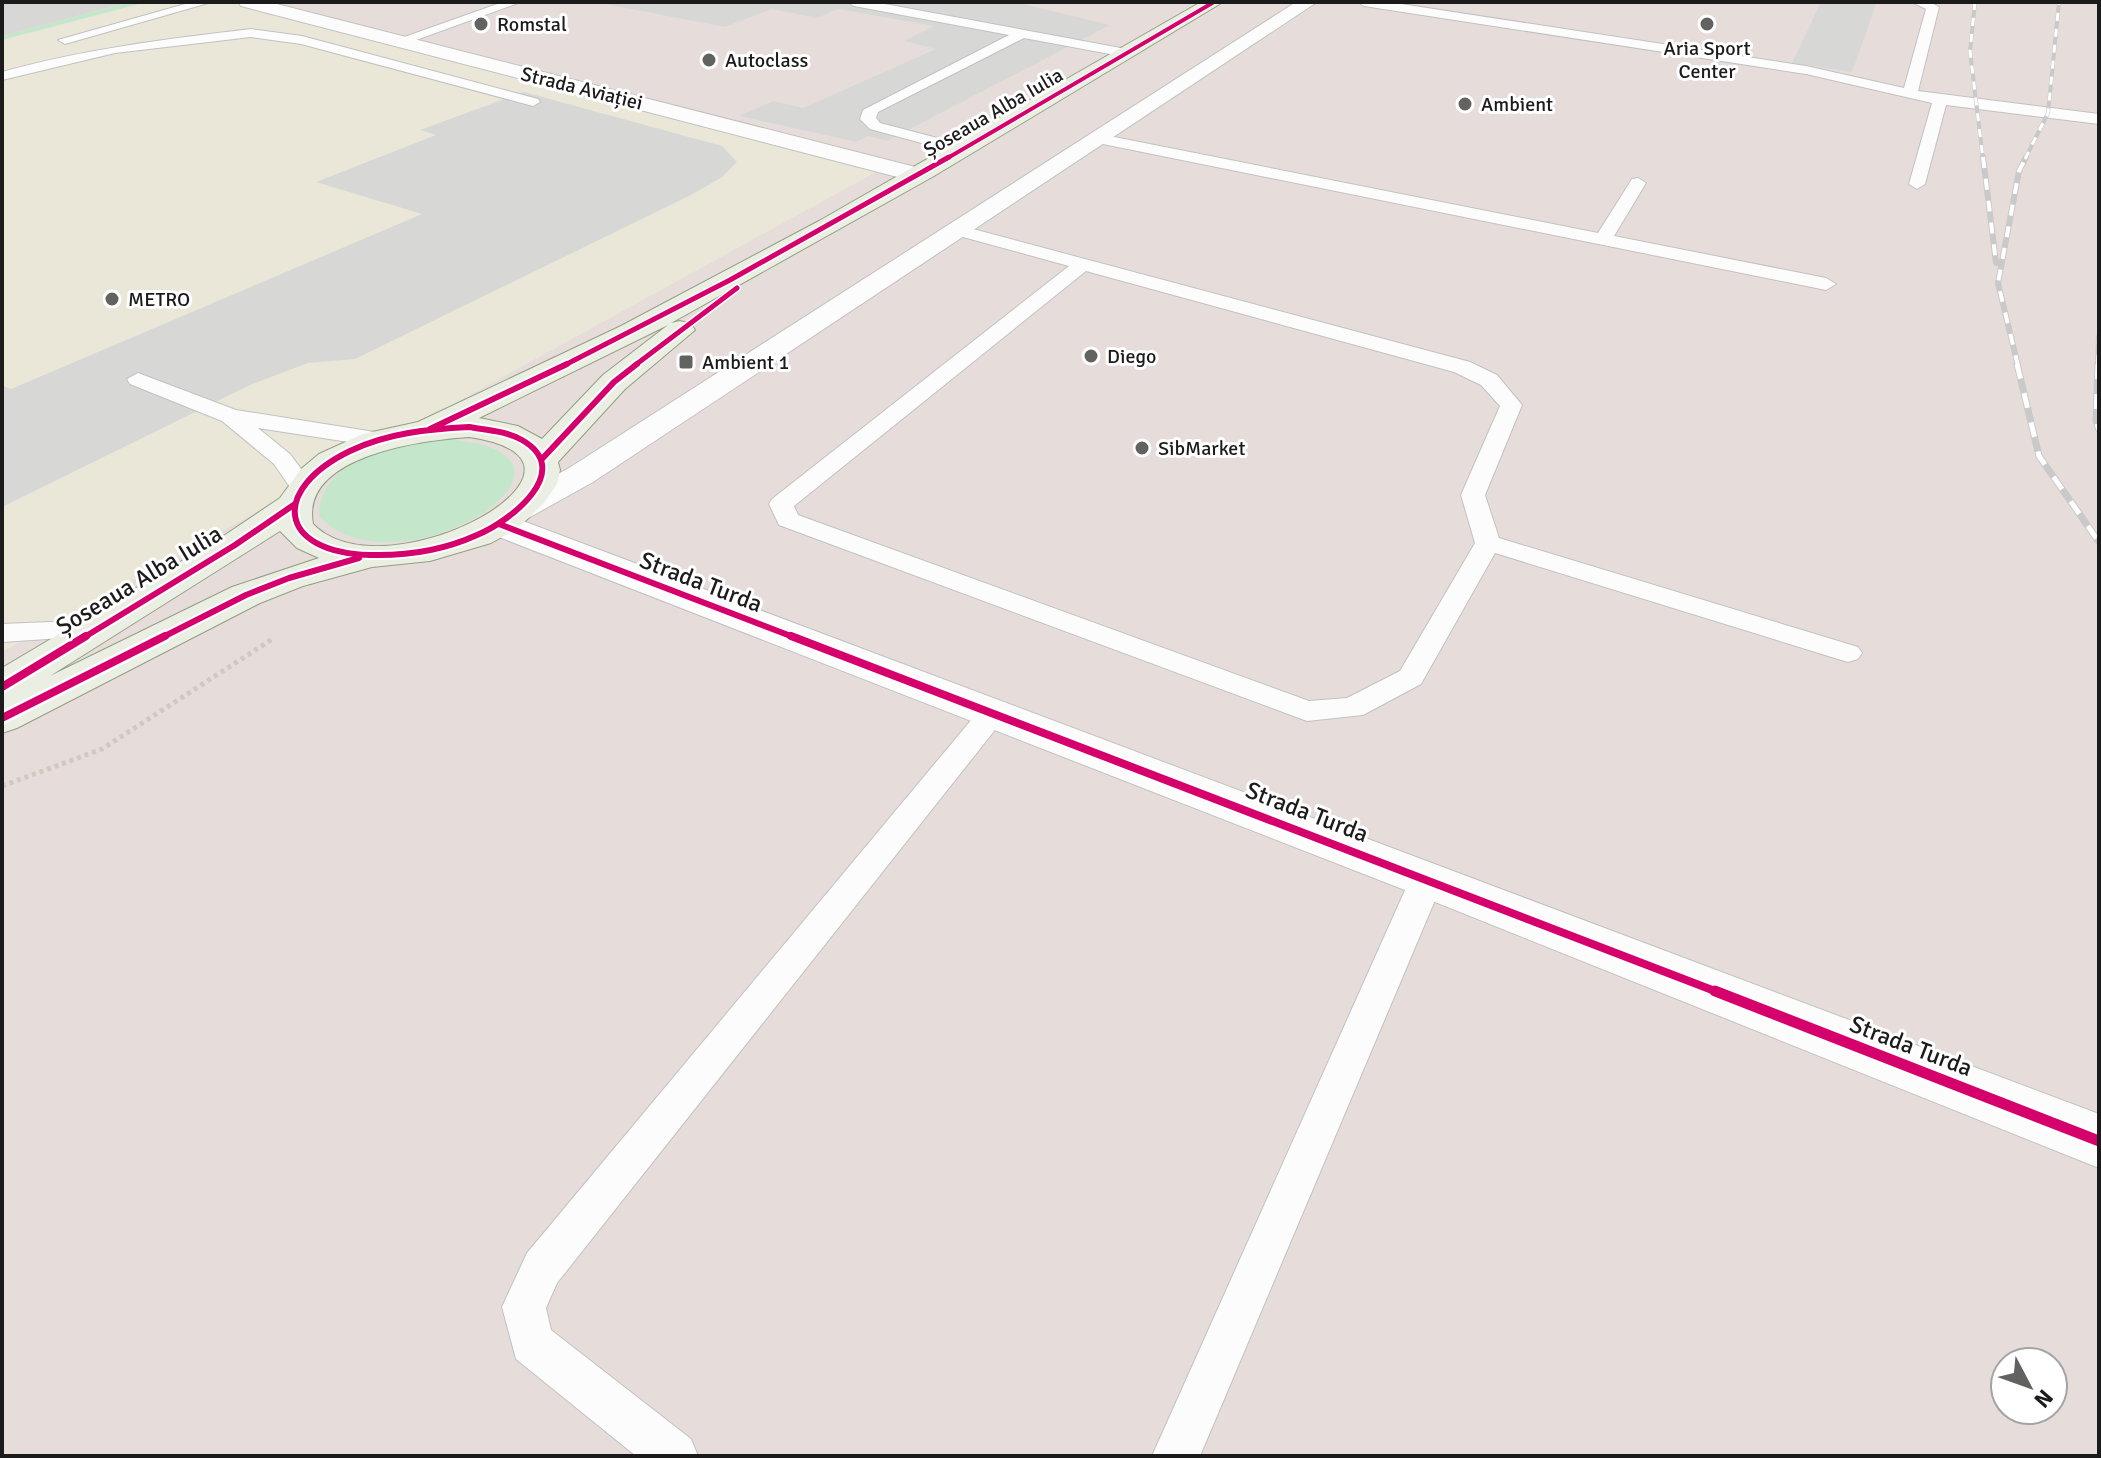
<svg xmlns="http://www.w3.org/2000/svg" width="2101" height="1458" viewBox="0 0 2101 1458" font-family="Signika,sans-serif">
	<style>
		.residential { fill: #d7d8d5 }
		.commercial { fill: #eae7d9 }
		.industrial { fill: #e6dddb; fill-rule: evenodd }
		.grass { fill: #c4e7cb }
		.parking { fill: #d7d8d6 }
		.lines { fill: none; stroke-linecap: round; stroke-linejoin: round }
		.service-casing { stroke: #c1c2c0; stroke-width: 2 }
		.minor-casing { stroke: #c1c2c0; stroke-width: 2 }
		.primary-casing { stroke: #939e82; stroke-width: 2 }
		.path { stroke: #cdcbbe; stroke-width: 5; stroke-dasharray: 4 4; stroke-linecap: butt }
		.service { fill: #fbfcfb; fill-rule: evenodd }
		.minor { fill: #fbfcfb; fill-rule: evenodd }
		.primary { fill: #ebefe3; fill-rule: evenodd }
		.rail-far2-casing { stroke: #c8c9c8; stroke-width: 4 }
		.rail-far1-casing { stroke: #c8c9c8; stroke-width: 6 }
		.rail-casing { stroke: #c8c9c8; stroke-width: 7 }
		.rail-far2 { stroke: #fff; stroke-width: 3; stroke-dasharray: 8; stroke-linecap: butt }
		.rail-far1 { stroke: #fff; stroke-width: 4; stroke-dasharray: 11; stroke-linecap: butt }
		.rail { stroke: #fff; stroke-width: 5; stroke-dasharray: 15; stroke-linecap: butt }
		.cycleway-far4-casing { stroke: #fff; stroke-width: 6 }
		.cycleway-far3-casing { stroke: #fff; stroke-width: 8 }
		.cycleway-far2-casing { stroke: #fff; stroke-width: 10 }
		.cycleway-far1-casing { stroke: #fff; stroke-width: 13 }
		.cycleway-casing { stroke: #fff; stroke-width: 16 }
		.cycleway-far4 { stroke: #d6006c; stroke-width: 4 }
		.cycleway-far3 { stroke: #d6006c; stroke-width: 5 }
		.cycleway-far2 { stroke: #d6006c; stroke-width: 6 }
		.cycleway-far1 { stroke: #d6006c; stroke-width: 8 }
		.cycleway { stroke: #d6006c; stroke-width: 11 }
		.poi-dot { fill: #626361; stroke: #fff; stroke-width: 3 }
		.labels { text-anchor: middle; stroke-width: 6; stroke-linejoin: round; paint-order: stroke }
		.far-poi-label { font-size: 20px; fill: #1b1b1b; stroke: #fff; text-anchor: start }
		.far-street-label { font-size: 20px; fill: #1b1b1b; stroke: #fff }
		.street-label { font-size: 24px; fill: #1b1b1b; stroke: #fff }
	</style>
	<rect width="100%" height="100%" fill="#e7e9e4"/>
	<path class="residential" d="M2,2H131L2,36Z"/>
	<path class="commercial" d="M147,2H267L893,163L2,652V40Z"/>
	<path class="industrial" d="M267,2H2099V1456H2V652L892,163ZM2005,1362H2053V1410H2005Z"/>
	<path class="grass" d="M131,2H147L2,40V36Z
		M442,439C632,450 398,602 319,516C319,458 397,445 442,439Z"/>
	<path class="parking" d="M594,2H1015L1110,25L887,141L868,136L856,142L739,116L773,101L803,108L936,49L904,41L934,26L838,9L817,18L771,9L725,27Z
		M1821,2H1877L1852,72L1792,63Z
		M524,92L722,146L737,162L722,177L691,195L355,359L308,363L250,385L2,507V385L11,389L422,214L316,182L436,135L420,130Z"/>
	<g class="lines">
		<g class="service-casing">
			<path id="service" d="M192,2H212L65,44L58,40Z
				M503,2H521L405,44L393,41Z
				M848,2H874L1126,49L1133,53L1126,57L1024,38L878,112L876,118L880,123L968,146L970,149L962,154L870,129L860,119L863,110L1009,35L854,6Z
				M1358,2H1388L1806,66L1904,88L1926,9L1912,2H1930L1939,7L1918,91L2099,114V124L1946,105L1925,184L1917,189L1909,184L1932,103L1806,74L1364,6Z
				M251,29L302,36L538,99L540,102L533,106L301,44L251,37L115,53L2,80V72C84,49 166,39 251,29Z
				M1099,134L1598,233L1632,179L1638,178L1646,183L1614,236L1826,278L1836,284L1826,290L1093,142V136Z
				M958,225L1470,362L1497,375L1522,405L1485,495L1499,538L1858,647L1862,653L1858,659L1848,662L1838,659L1495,553L1421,684L1363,715L1307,721L779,525L769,504L772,499L1069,266L952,234L949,230ZM1086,271L1454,372L1481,385L1500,406L1461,495L1475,543L1400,671L1347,698L1309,701L798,515L794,506Z
				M138,373L236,410L381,433L389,435L393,440L389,445L381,447L258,428L290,454L315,488L312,493H294L274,464L222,421L130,384L127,379Z
				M98,620L108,623L112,629L108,635L2,642V624Z
				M992,704L1002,707L1007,714L1002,721L557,1283L546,1308L551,1330L691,1439L698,1456H636L516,1359L502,1307L527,1253L982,707Z
				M1427,866L1439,870L1444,879L1200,1456H1152L1410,879L1415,870Z"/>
		</g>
		<g class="minor-casing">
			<path id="minor" d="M238,2H269L927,170L930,175L927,180H909L241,6Z
				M1296,2H1317L593,482L523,521L2099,1114V1168L1410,892L486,532L481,524L486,516L502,514L500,511L505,503L569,468Z"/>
		</g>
		<g class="primary-casing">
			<path id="primary" d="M1201,2H1223L934,176L671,323L680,321L691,324L695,330L625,389L558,462L560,470L557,484L543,504L518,528L491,543L430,561L372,567L303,586L260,603L17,728L2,733V668L222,537L280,498L301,469L319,454L363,434L418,422L621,326L819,221ZM668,325L603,375L542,439L518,426L479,418ZM469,437C634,461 387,599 313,524C300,455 424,440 469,437ZM280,531L297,548L319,558L232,587L50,676Z"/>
		</g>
		<path class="path" d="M2,786L102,749L274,638"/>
		<use href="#service" class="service"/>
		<use href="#minor" class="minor"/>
		<use href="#primary" class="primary"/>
		<g class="rail-far2-casing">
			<path id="rail-far2" d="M1975,2L1970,51L1983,159
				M2025,159L2048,113L2059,2"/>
		</g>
		<g class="rail-far1-casing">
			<path id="rail-far1" d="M1983,157L1996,263
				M2018,366L1998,283L2019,171L2026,157
				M2098,366L2099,337"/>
		</g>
		<g class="rail-casing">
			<path id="rail" d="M2017,364L2039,456L2099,542
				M2098,364L2096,421L2099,430"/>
		</g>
		<use href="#rail-far2" class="rail-far2"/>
		<use href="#rail-far1" class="rail-far1"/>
		<use href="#rail" class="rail"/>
		<g class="cycleway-far4-casing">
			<path id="cycleway-far4" d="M946,159L1214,2"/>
		</g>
		<g class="cycleway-far3-casing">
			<path id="cycleway-far3" d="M563,366L730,280L949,157
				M634,366L737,288"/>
		</g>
		<g class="cycleway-far2-casing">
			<path id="cycleway-far2" d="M469,427C487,430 506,431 522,440C576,471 509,522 477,535C444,550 406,556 370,555C276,552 271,489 350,451C387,433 429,429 469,427Z
				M430,429L567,364
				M541,460L614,382L637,364
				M499,524L796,638
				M83,638L235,545L295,504
				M161,638L246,595L289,578L359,558"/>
		</g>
		<g class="cycleway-far1-casing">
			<path id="cycleway-far1" d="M791,636L1720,993
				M2,687L86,636
				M2,718L165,636"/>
		</g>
		<g class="cycleway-casing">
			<path id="cycleway" d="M1715,991L2099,1141"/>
		</g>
		<use href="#cycleway-far4" class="cycleway-far4"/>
		<use href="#cycleway-far3" class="cycleway-far3"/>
		<use href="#cycleway-far2" class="cycleway-far2"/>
		<use href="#cycleway-far1" class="cycleway-far1"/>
		<use href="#cycleway" class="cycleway"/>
	</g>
	<g class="poi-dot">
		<circle cx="481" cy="24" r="8"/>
		<circle cx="1707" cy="24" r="8"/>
		<circle cx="709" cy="60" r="8"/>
		<circle cx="1465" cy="104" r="8"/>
		<circle cx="112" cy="299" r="8"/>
		<circle cx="1091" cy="356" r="8"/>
		<rect x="678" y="354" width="16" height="16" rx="4"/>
		<circle cx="1142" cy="448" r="8"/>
	</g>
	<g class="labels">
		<g class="far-poi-label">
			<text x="497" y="31">Romstal</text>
			<text x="1707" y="55" text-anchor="middle">Aria Sport<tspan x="1707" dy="23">Center</tspan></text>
			<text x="725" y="67">Autoclass</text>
			<text x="1481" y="111">Ambient</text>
			<text x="128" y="306">METRO</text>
			<text x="1107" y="363">Diego</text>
			<text x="702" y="369">Ambient 1</text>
			<text x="1158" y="455">SibMarket</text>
		</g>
		<g class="far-street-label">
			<text transform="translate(582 88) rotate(14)" y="7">Strada Aviației</text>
			<text transform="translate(993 112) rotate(-30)" y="7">Șoseaua Alba Iulia</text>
		</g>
		<g class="street-label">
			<text transform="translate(139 580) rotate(-31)" y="8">Șoseaua Alba Iulia</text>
			<text transform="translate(701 582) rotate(21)" y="8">Strada Turda</text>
			<text transform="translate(1307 812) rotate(21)" y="8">Strada Turda</text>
			<text transform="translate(1911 1046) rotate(21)" y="8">Strada Turda</text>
		</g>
	</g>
	<rect width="2101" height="1458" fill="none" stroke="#1b1b1b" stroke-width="8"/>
	<g transform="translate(2029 1386) rotate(131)"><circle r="38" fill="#ffffff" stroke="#a4a4a4" stroke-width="2"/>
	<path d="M0-6L14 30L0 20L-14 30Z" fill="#626361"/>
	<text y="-12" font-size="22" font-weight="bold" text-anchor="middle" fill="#1b1b1b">N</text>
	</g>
</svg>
